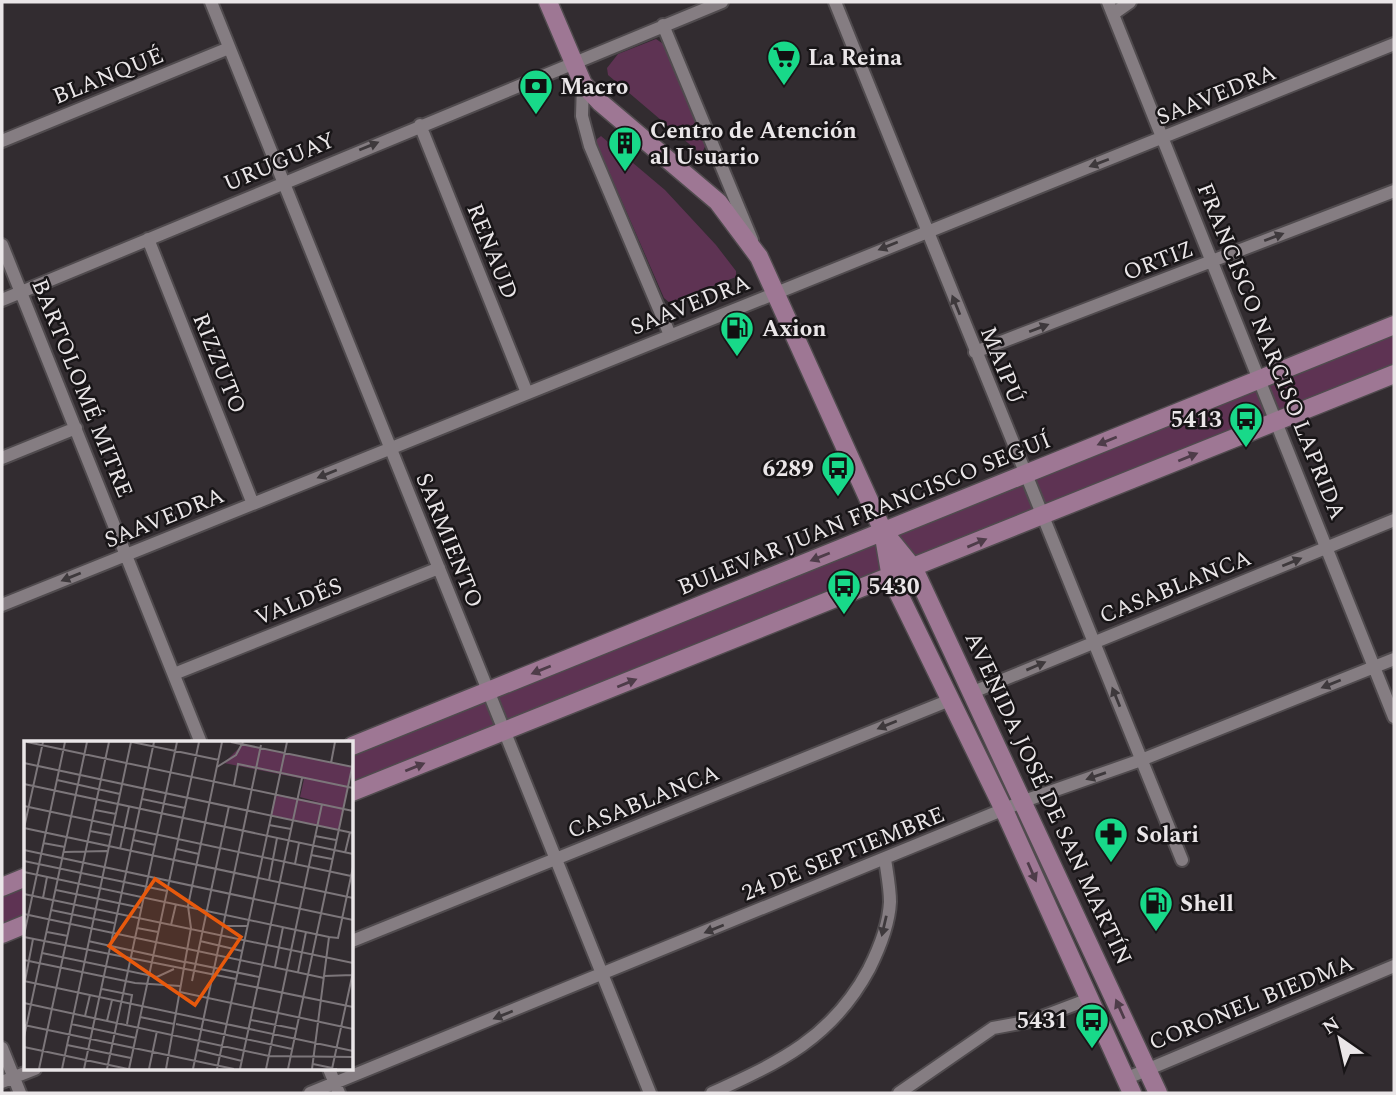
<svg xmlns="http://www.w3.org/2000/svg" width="1396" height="1095" viewBox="0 0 1396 1095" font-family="Spectral,serif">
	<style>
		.green { fill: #5e3353 }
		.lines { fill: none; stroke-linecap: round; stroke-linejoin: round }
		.street-casing { stroke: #504b4e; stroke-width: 16 }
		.secondary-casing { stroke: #504b4e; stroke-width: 21 }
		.street { stroke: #857d82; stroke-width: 12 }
		.secondary { stroke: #9e7794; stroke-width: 18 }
		.oneway { fill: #3e393c }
		.oneway2 { fill: #4e3c49 }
		.labels { text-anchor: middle; stroke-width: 5; stroke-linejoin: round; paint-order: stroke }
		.poi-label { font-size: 23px; font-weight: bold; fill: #eae6e8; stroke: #181517; text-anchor: start }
		.street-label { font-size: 23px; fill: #eae6e8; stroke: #181517 }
		.inset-road { fill: none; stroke: #7c767a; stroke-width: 2 }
		.view { fill: #e8590c; fill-opacity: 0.15; stroke: #e8590c; stroke-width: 3.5 }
		.inset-edge { fill: none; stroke: #eae6e8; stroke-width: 3.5 }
	</style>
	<rect width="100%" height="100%" fill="#322c30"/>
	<path class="green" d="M656,39L665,45L706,145L701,154L608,75L607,68L618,54Z
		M601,136L665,190L716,245L736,271V277L670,303L664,298L597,144V139Z
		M1394,325V374L352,792V746Z
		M26,877V924L2,934V887Z"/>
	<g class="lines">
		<g class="street-casing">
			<path id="street" d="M211,2L650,1093
				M835,2L1182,860
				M1108,2L1394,717
				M1113,14L1130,2
				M663,25L752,240
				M583,84L582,116L590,146L670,335
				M420,125L527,393
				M2,141L229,48
				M148,239L253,504
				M2,245L201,743
				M2,300L722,2
				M975,352L1394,191
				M2,458L76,428
				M2,605L1394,44
				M174,674L439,568
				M973,692L1394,520
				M352,941L950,700
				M2,1048L20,1093
				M329,1069L339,1093
				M1125,1079L1394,966
				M2,1082L35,1069
				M310,1093L1024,801L1141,760L1394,659
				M712,1093C780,1062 832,1038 869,969C879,949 889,924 890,902C890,888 887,873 885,859
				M899,1093L993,1028L1031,1021L1089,999"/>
		</g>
		<g class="secondary-casing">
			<path id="secondary" d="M548,2L583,84L601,103L718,202L759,257L883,531L891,578L1004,810L1132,1093
				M883,531L914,569L1158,1093
				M352,746L1394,325
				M352,792L1394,374
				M2,887L26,877
				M2,934L26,924"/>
		</g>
		<use href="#street" class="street"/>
		<use href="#secondary" class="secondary"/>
	</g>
	<defs><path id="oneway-solid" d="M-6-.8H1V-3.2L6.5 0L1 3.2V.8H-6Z" transform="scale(1.75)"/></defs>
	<g class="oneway">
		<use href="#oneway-solid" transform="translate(369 146) rotate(-22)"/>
		<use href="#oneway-solid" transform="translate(1099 163) rotate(159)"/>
		<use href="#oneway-solid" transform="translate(1274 237) rotate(-21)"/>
		<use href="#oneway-solid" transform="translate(888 246) rotate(158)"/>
		<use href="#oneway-solid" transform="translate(956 305) rotate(-112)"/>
		<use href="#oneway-solid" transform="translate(1039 328) rotate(-21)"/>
		<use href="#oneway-solid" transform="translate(327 474) rotate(158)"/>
		<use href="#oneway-solid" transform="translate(1292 562) rotate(-22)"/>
		<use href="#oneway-solid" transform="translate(71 577) rotate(158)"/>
		<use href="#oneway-solid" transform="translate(1036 666) rotate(-23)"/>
		<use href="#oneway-solid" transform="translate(1331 684) rotate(158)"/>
		<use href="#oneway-solid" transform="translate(1116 697) rotate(-112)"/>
		<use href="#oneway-solid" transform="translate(887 725) rotate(158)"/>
		<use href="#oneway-solid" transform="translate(1096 776) rotate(161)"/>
		<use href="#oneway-solid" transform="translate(884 926) rotate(103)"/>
		<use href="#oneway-solid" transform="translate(714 929) rotate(158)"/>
		<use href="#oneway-solid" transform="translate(503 1015) rotate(158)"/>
	</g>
	<g class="oneway2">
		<use href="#oneway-solid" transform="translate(1107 441) rotate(158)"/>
		<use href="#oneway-solid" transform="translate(1188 457) rotate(-22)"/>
		<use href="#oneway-solid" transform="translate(977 543) rotate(-23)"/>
		<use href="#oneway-solid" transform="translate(820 557) rotate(158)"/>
		<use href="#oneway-solid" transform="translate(541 670) rotate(158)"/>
		<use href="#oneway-solid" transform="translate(627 683) rotate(-22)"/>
		<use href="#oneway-solid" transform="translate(415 767) rotate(-22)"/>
		<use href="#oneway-solid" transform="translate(1032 872) rotate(66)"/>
		<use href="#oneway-solid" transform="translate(1120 1009) rotate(-114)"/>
	</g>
	<defs>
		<g id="supermarket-pin" transform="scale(1.75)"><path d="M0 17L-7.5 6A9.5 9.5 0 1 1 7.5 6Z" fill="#18d989" stroke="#181517"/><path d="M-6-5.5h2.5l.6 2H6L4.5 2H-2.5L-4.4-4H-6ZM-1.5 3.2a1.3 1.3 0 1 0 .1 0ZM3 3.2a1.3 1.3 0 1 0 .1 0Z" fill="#111"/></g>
		<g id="bank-pin" transform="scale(1.75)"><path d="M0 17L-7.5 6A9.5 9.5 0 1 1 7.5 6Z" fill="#18d989" stroke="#181517"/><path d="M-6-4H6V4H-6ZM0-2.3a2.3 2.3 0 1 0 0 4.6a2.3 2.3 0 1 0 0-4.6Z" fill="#111"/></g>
		<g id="building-pin" transform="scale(1.75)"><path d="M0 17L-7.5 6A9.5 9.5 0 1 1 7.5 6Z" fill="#18d989" stroke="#181517"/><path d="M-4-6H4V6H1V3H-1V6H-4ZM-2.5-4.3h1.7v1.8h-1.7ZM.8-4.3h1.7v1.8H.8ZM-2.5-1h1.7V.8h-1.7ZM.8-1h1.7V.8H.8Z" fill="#111"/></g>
		<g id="fuel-pin" transform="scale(1.75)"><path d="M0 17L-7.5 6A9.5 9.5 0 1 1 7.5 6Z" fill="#18d989" stroke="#181517"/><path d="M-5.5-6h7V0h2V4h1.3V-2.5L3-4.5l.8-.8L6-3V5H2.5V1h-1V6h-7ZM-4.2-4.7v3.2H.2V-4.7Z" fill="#111"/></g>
		<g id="bus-pin" transform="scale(1.75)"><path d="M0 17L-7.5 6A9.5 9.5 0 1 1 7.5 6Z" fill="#18d989" stroke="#181517"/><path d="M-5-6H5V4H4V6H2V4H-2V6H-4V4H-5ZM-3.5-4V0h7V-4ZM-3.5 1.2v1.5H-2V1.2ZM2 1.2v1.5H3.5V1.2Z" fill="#111"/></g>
		<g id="pharmacy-pin" transform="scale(1.75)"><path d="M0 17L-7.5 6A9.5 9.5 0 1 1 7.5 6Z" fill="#18d989" stroke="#181517"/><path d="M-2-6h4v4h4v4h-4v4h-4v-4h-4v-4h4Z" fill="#111"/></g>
	</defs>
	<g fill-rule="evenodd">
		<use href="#supermarket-pin" x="784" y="57"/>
		<use href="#bank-pin" x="536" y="86"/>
		<use href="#building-pin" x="625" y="143"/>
		<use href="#fuel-pin" x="737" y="328"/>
		<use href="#bus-pin" x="1246" y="419"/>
		<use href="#bus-pin" x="838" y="468"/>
		<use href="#bus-pin" x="844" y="586"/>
		<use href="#pharmacy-pin" x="1111" y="834"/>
		<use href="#fuel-pin" x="1156" y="903"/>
		<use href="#bus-pin" x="1092" y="1020"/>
	</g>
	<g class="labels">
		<g class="poi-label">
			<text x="808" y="65">La Reina</text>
			<text x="560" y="94">Macro</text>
			<text x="650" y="138">Centro de Atención<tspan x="650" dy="26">al Usuario</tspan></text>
			<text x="762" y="336">Axion</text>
			<text x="1222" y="427" text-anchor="end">5413</text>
			<text x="814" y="476" text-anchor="end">6289</text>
			<text x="868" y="594">5430</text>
			<text x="1136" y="842">Solari</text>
			<text x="1180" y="911">Shell</text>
			<text x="1068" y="1028" text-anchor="end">5431</text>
		</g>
		<g class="street-label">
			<text transform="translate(108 75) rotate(-22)" y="8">BLANQUÉ</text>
			<text transform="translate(1216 94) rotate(-22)" y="8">SAAVEDRA</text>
			<text transform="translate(279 161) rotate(-23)" y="8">URUGUAY</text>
			<text transform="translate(493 251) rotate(68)" y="8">RENAUD</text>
			<text transform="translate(1158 260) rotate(-21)" y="8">ORTIZ</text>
			<text transform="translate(690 304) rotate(-22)" y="8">SAAVEDRA</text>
			<text transform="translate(1272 351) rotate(68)" y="8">FRANCISCO NARCISO LAPRIDA</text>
			<text transform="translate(220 363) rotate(68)" y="8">RIZZUTO</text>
			<text transform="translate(1003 365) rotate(68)" y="8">MAIPÚ</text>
			<text transform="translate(83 388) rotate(68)" y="8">BARTOLOMÉ MITRE</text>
			<text transform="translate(864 513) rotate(-22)" y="8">BULEVAR JUAN FRANCISCO SEGUÍ</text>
			<text transform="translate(164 517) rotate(-22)" y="8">SAAVEDRA</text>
			<text transform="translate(450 540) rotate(68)" y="8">SARMIENTO</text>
			<text transform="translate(1175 586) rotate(-22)" y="8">CASABLANCA</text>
			<text transform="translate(298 601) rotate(-22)" y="8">VALDÉS</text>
			<text transform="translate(1049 798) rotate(65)" y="8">AVENIDA JOSÉ DE SAN MARTÍN</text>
			<text transform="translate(643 801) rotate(-22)" y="8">CASABLANCA</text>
			<text transform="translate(843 853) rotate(-22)" y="8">24 DE SEPTIEMBRE</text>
			<text transform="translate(1251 1002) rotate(-22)" y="8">CORONEL BIEDMA</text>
		</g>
	</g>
	<g transform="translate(24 741)">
		<rect width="329" height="329" fill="#322c30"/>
		<path d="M219,3L328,26L315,89L247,74L251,53L298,62L276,56L280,38L200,22Z" fill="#5e3353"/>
		<path class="inset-road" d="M3,1L329,70M108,1L195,19M207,1L329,26M0,22L329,92M307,22L311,1M193,26L212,14L219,1M33,39L96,53M0,43L329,113M210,44L214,23L329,47M118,58L161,67M0,65L327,135M71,69L92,73M245,84L267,88M0,87L329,157M0,87L19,1M66,90L87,94M291,95L312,99M109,99L131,104M19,102L41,106M96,108L105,66M153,108L175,113M0,109L329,179M40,111L83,110M321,112L326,91M287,114L308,118M0,120L143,150M271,123L275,102M0,131L305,196M245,139L253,97M32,149L118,167M0,153L329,222M19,157L23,136M27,169L90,182M0,173L300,237M147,184L152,163M199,185H223M113,187L134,191M23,191L44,195M0,194L41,1M0,196L212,238M64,200L160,221M176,200L218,210M18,212L133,236L150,228M0,219L111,242L156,245M162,221L235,236M251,226L259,186M274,231L282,191M300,235L329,234M0,240L329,310M1,240L9,198M168,240L205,65M211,242L329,266M78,248L108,254L103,283M156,251L329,288M0,262L245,315L329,316M61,275L66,254M116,276L150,283M227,279L272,288M83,280L88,259M47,283L112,297M152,283L268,308M0,284L210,328M0,296L63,1M43,304L107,317M0,306L104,328M173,309L218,320M289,323L313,328M15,328L85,1M38,328L107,1M60,328L130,1M83,328L153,1M105,328L175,1M125,328L133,290M142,328L167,187L164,165L198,1M169,328L237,4M193,328L263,1M216,328L278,37M242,328L298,63M264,328L329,22M288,328L305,196L314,197L329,126M308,328L329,231"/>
		<path class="view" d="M131,138L217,196L171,264L85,205Z"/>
		<rect width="329" height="329" class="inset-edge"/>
	</g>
	<rect width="1396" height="1095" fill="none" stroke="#eae6e8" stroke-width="7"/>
	<g transform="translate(1340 1039) rotate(326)" stroke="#181517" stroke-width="5" paint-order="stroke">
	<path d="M0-5L12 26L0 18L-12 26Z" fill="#eae6e8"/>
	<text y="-10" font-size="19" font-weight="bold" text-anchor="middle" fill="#eae6e8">N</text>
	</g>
</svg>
